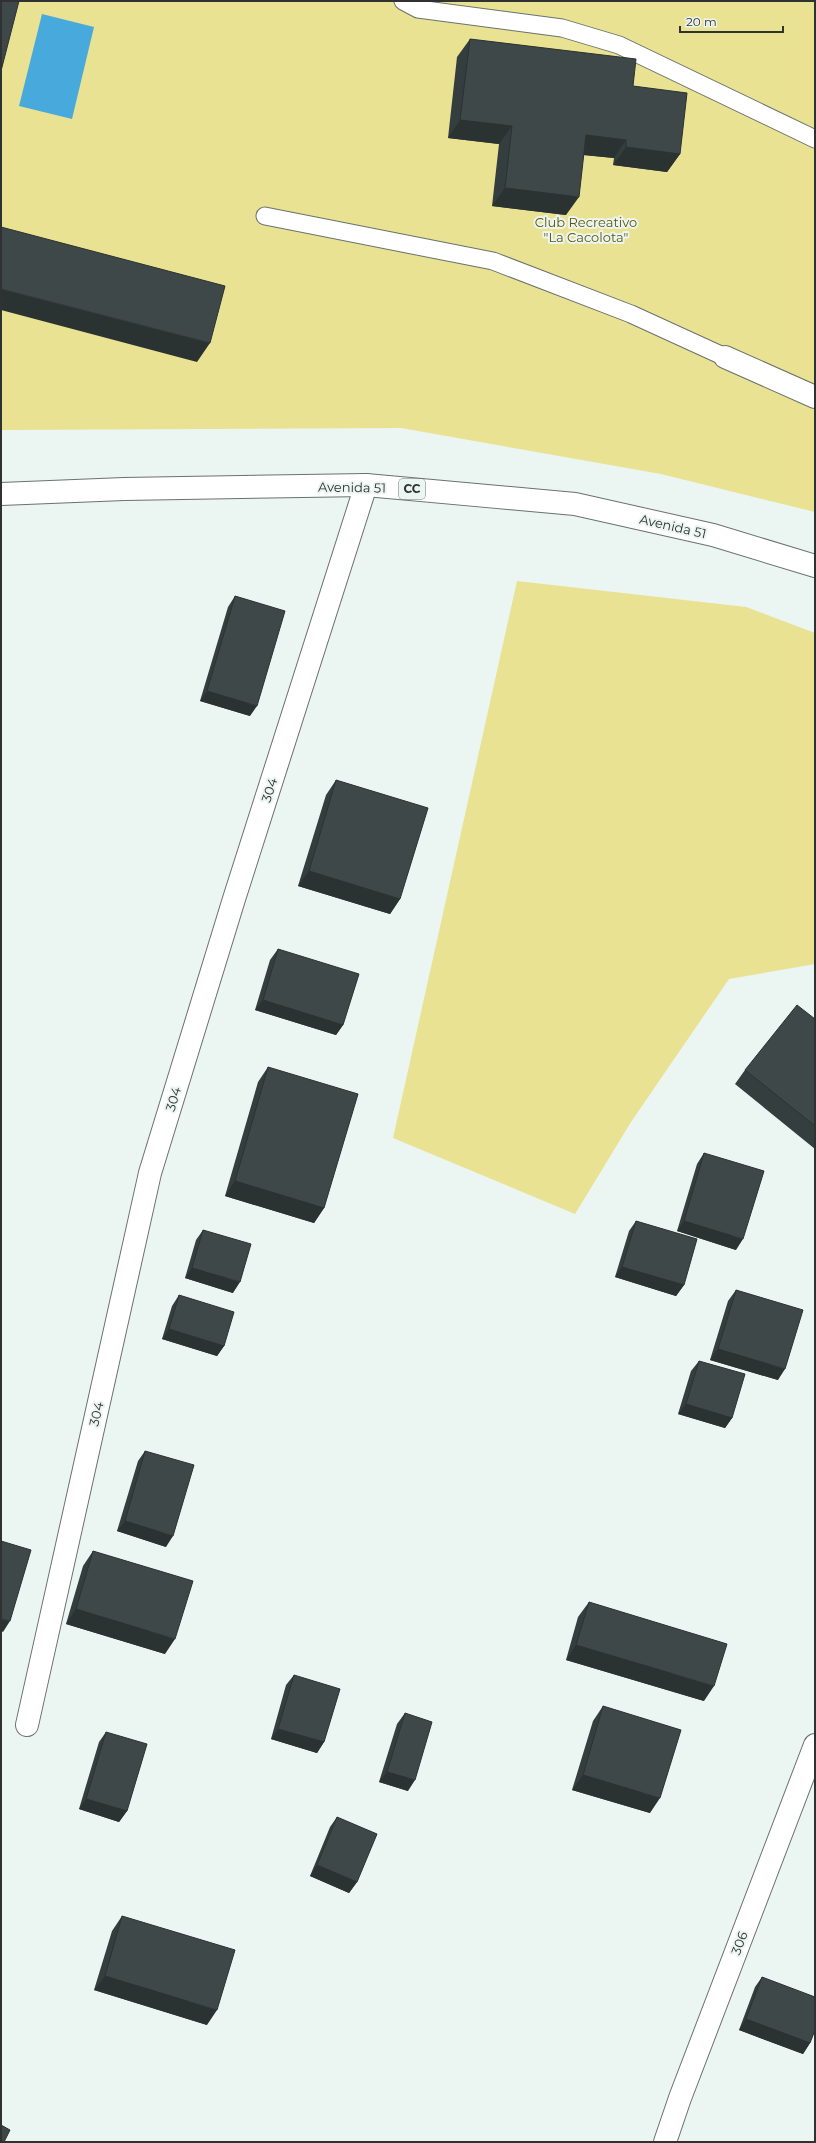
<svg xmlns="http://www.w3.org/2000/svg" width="816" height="2143" viewBox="0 0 816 2143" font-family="Montserrat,sans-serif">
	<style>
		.green { fill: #e9e292 }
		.water { fill: #48aadc }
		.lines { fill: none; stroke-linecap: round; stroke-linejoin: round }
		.lane-casing { stroke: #69726e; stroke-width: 19 }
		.street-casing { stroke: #69726e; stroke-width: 24 }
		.primary-casing { stroke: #69726e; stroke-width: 24 }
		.lane { stroke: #fff; stroke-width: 17 }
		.street { stroke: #fff; stroke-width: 22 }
		.primary { stroke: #fff; stroke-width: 22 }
		.wall { fill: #353e3e }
		.shaded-wall { fill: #2b3232 }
		.building { fill: #3e4848; stroke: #2b3232 }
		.labels { text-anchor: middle; stroke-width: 4; stroke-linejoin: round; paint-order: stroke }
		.shield { fill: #ebf5f1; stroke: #676c6b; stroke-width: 1 }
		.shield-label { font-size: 12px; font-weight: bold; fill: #2f3231 }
		.park-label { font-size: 13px; fill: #5c560d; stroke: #ebf5f1 }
		.street-label { font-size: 13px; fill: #2f3231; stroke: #ebf5f1 }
	</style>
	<rect width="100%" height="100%" fill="#ebf5f1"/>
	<path class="green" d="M1,1H815V512L661,474L401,428L1,430Z
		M517,581L746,607L815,633V964L729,979L631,1122L575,1214L393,1138Z"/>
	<path class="water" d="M42,14L94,27L72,119L19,106Z"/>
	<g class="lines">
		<g class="lane-casing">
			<path id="lane" d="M403,1L418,9L562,28L619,45L815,139
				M265,216L493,261L631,314L725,357"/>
		</g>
		<g class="street-casing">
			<path id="street" d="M725,357L815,397
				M27,1725L150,1173L234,899L366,485
				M665,2142L680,2098L815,1745"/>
		</g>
		<g class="primary-casing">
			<path id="primary" d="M1,494L124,489L366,485L575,504L713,535L815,566"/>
		</g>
		<use href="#lane" class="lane"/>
		<use href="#street" class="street"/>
		<use href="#primary" class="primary"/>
	</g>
	<path class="wall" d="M470,39L633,86L680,154L667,172L613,165L614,158L584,155L566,215L492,206L499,144L448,138L457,57Z
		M235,596L250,716L200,701L228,607Z
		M336,780L400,899L390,914L298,886L326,795Z
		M278,949L343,1025L336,1035L255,1010L270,960Z
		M815,1019V1149L735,1084L745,1070Z
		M268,1067L324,1208L314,1223L225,1196L258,1082Z
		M704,1153L736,1250L677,1231L697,1164Z
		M636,1221L684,1285L676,1296L615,1277L629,1231Z
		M203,1230L233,1293L185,1278L196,1240Z
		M736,1290L778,1380L710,1360L728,1301Z
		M179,1295L224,1346L217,1356L162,1339L172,1306Z
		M699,1361L732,1418L725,1428L678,1414L691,1371Z
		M145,1451L166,1547L117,1531L138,1461Z
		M93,1551L165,1654L66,1624L83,1566Z
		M589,1602L704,1701L566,1660L578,1617Z
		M294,1675L324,1742L317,1753L271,1739L286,1685Z
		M603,1706L650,1813L572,1790L593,1721Z
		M405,1713L408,1791L379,1782L397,1724Z
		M106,1732L127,1811L119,1822L79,1809L99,1742Z
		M337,1817L357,1882L349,1893L310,1876L330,1827Z
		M122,1916L207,2025L94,1990L112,1931Z
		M762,1977L810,2043L803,2054L739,2030L755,1987Z"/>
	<path class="shaded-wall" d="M460,120L512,126L499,144L448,138Z
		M586,135L626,140L614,158L573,154Z
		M626,147L680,154L667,172L613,165Z
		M505,188L579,197L566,215L492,206Z
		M1,289L210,343L197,362L1,310Z
		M207,691L257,706L250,716L200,701Z
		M309,871L400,899L390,914L298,886Z
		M263,1000L343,1025L336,1035L255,1010Z
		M235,1181L324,1208L314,1223L225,1196Z
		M684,1221L743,1239L736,1250L677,1231Z
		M622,1267L684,1285L676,1296L615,1277Z
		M192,1268L240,1282L233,1293L185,1278Z
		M169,1329L224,1346L217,1356L162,1339Z
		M718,1349L785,1369L778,1380L710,1360Z
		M686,1404L732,1418L725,1428L678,1414Z
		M125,1521L173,1536L166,1547L117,1531Z
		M76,1609L175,1639L165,1654L66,1624Z
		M1,1619L10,1621L3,1632L1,1631Z
		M576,1645L714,1686L704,1701L566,1660Z
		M278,1729L324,1742L317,1753L271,1739Z
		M387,1772L415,1780L408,1791L379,1782Z
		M583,1775L660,1798L650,1813L572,1790Z
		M86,1799L127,1811L119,1822L79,1809Z
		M317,1865L357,1882L349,1893L310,1876Z
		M105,1976L217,2010L207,2025L94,1990Z
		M746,2019L810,2043L803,2054L739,2030Z"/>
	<path class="building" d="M1,1H19L1,71Z
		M470,39L636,59L633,86L687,93L680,154L626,147V140L586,135L579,197L505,188L512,126L460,120Z
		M1,227L225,286L210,343L1,289Z
		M235,596L285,611L257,706L207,691Z
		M336,780L428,808L400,899L309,871Z
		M278,949L359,974L343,1025L263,1000Z
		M797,1005L815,1019V1126L745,1070Z
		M268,1067L358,1094L324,1208L235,1181Z
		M704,1153L764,1171L743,1239L684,1221Z
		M636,1221L697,1239L684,1285L622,1267Z
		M203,1230L251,1244L240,1282L192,1268Z
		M736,1290L803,1310L785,1369L718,1349Z
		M179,1295L234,1312L224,1346L169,1329Z
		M699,1361L745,1374L732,1418L686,1404Z
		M145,1451L194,1465L173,1536L125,1521Z
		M1,1541L31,1550L10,1621L1,1619Z
		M93,1551L193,1581L175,1639L76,1609Z
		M589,1602L727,1644L714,1686L576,1645Z
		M294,1675L340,1689L324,1742L278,1729Z
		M603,1706L681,1730L660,1798L583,1775Z
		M405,1713L432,1722L415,1780L387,1772Z
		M106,1732L147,1744L127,1811L86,1799Z
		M337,1817L377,1834L357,1882L317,1865Z
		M122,1916L235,1950L217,2010L105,1976Z
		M762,1977L815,1997V2030L810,2043L746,2019Z
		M1,2125L10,2130L4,2142H1Z"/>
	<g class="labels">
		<rect class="shield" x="399" y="479" width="26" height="20" rx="3"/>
		<g class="shield-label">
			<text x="412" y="493">CC</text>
		</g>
		<g class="park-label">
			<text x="586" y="227">Club Recreativo<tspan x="586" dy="15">"La Cacolota"</tspan></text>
		</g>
		<g class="street-label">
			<text transform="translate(352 487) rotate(1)" y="5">Avenida 51</text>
			<text transform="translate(673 526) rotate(13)" y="5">Avenida 51</text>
			<text transform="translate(269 790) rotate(-72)" y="5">304</text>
			<text transform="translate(173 1099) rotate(-73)" y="5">304</text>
			<text transform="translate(96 1414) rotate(-77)" y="5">304</text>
			<text transform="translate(739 1943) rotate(-69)" y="5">306</text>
		</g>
	</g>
	<rect width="816" height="2143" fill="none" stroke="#2f3231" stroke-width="4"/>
	<path d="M680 26v6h103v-6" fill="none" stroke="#2f3231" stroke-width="2"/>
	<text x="686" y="26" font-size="12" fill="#2f3231" stroke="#ebf5f1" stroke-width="3" paint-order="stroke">20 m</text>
</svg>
